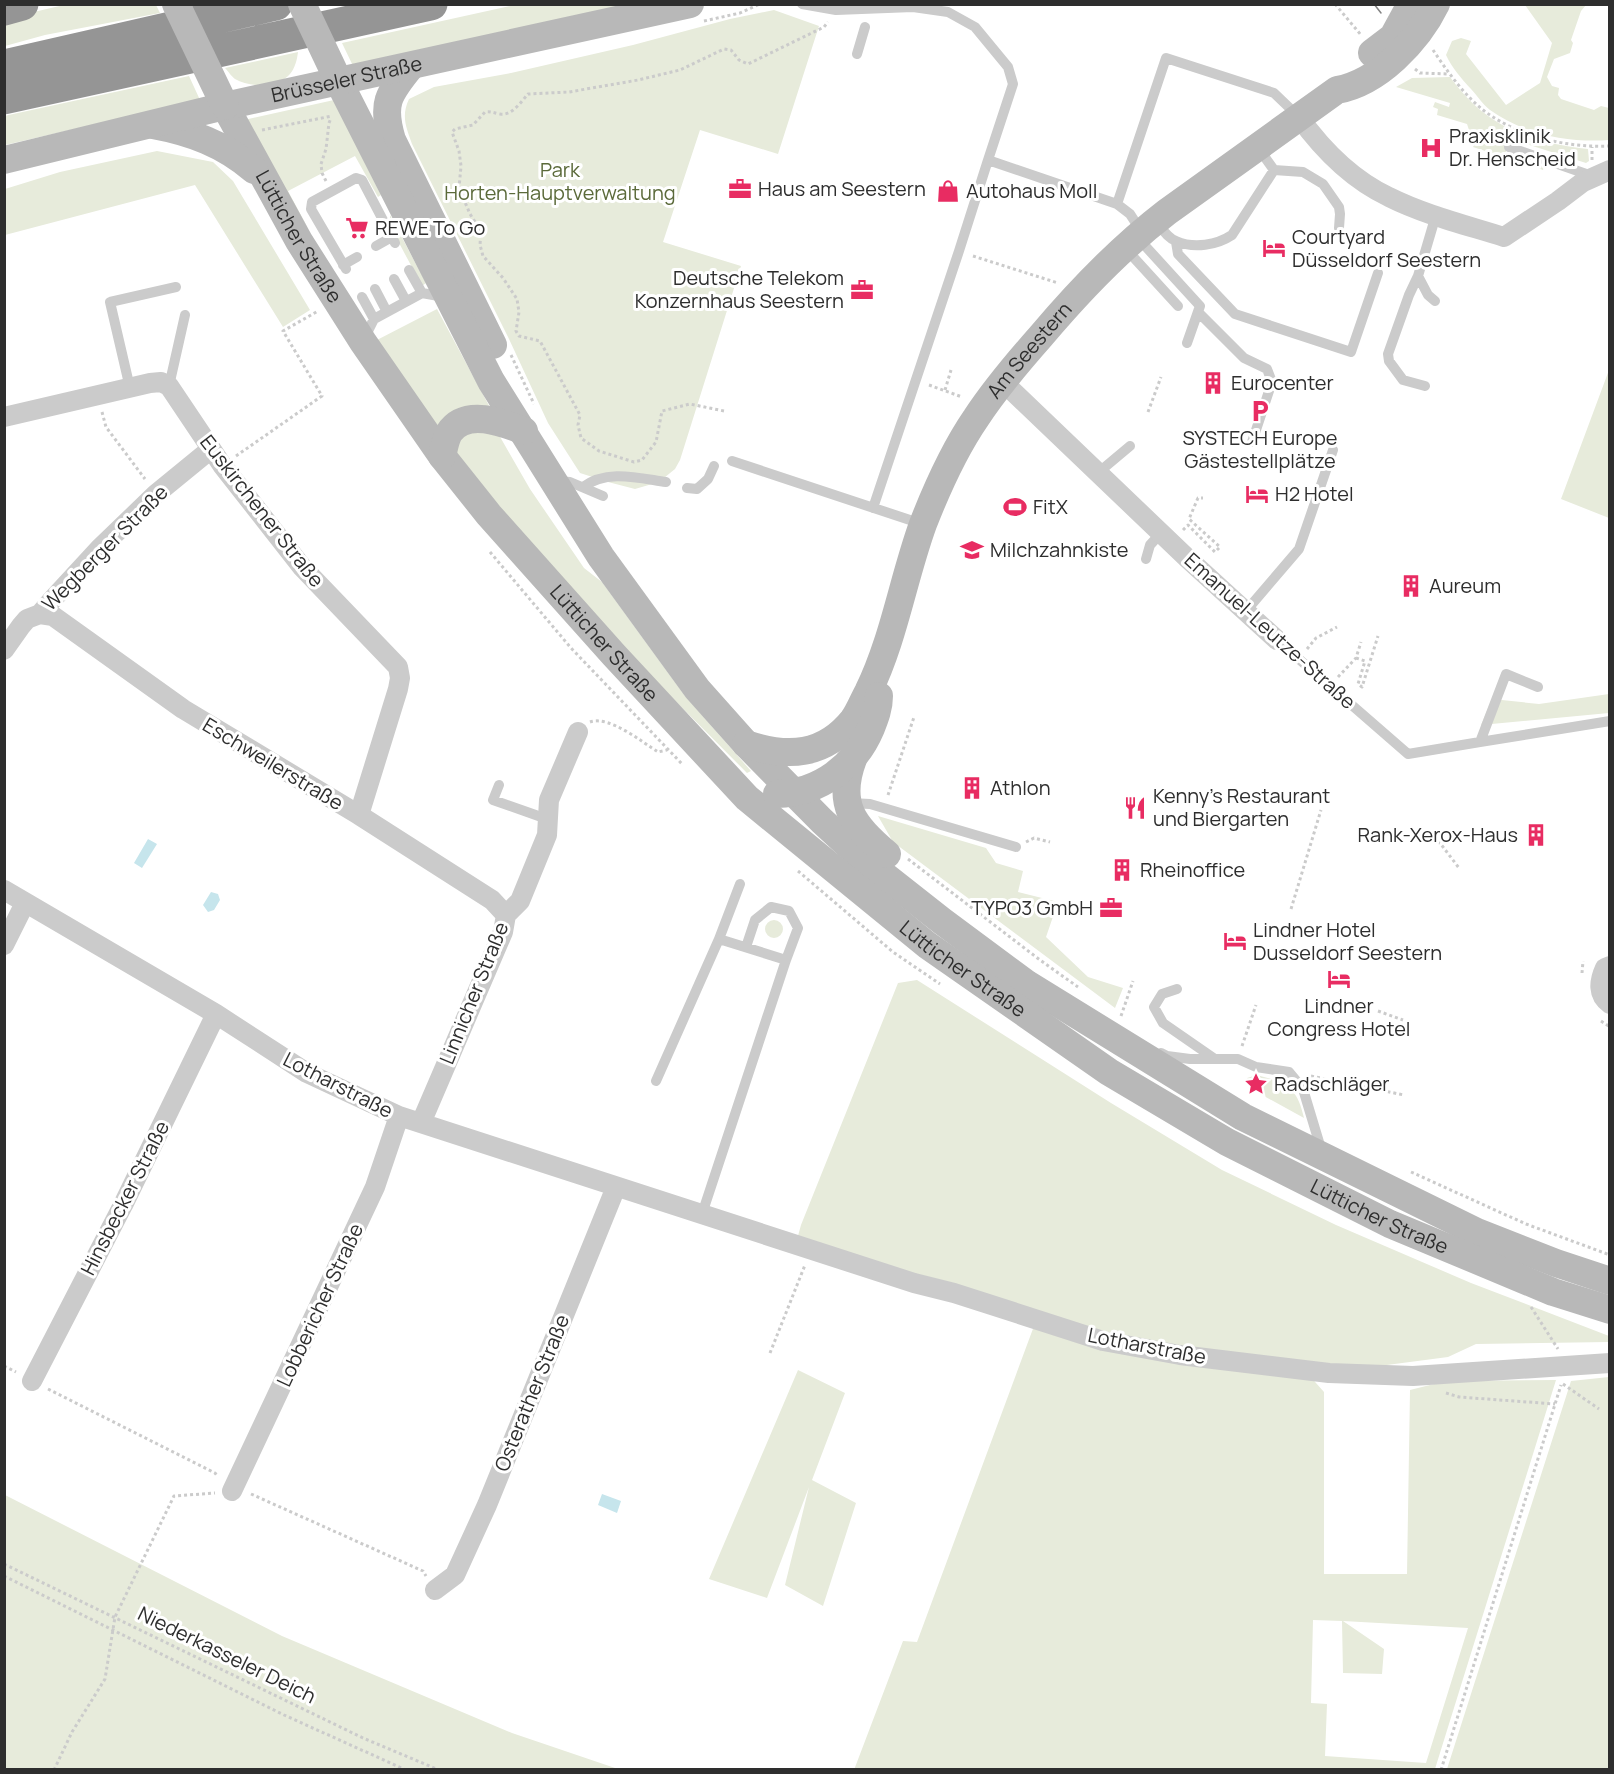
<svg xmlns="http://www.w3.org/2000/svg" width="1614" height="1774" viewBox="0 0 1614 1774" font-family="Manrope,sans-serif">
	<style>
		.green { fill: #e7ebdb; fill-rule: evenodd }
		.water { fill: #c6e5ec }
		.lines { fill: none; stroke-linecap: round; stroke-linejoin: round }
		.path { stroke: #cbcbcb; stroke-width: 3; stroke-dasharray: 3 3; stroke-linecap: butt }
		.lane { stroke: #cbcbcb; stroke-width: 10 }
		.street { stroke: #cbcbcb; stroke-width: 20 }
		.secondary { stroke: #b8b8b8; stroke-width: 28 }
		.highway { stroke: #959595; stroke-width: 33 }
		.tram { stroke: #838383; stroke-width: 1.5 }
		.secondary-bridge { stroke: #b8b8b8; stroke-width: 28 }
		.labels { text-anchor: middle; stroke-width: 6; stroke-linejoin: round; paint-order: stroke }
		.street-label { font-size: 20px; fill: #2e2e2e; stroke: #fff }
		.poi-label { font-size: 20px; fill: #2e2e2e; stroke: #fff; text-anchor: start }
		.park-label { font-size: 20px; fill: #5b6a3a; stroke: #fff }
	</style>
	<rect width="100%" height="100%" fill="#fff"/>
	<path class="green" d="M68,4L156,5L160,13L45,35L5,46L4,19Z
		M515,5H638L354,68L342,43Z
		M1525,5H1586L1581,11L1571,40L1573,43L1570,53L1554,59L1547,77L1552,86L1559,88L1558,95L1561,99L1594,110L1601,106L1609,108V140C1569,143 1523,134 1490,110C1482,104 1477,95 1471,89C1461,78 1452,68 1446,55L1452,41L1461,38L1471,41L1466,54L1506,105L1540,83L1552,43Z
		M774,10L819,26L778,154L700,130L663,242L741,266L680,460L675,469L659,482L635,489L608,482L580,473L548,423L509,339L412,144C406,127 401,116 409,99L434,87L511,73L633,45L730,19Z
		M298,52C297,60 295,68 290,74C278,88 250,88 235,79C232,77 228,71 225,68Z
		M189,76L200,100L5,145L4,116Z
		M1450,77C1486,127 1529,142 1588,149L1589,161L1586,163L1511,139L1505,154L1544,167L1543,170L1473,147L1474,145L1467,124L1437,115L1438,109L1433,107L1435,102L1449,107L1450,103L1396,87L1412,78Z
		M334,100L381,195L378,197L355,156L288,191L309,230L244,120Z
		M157,151L213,162L233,181L310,310L283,327L195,185L5,235V189L60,172Z
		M390,215L426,283L422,286L390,226Z
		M437,309L494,415L441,435L375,341Z
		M1609,370L1610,518H1609L1561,499Z
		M465,431L499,435L530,489L584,568L602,582L685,696L751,771L747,773L588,613L450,449Z
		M1609,694V713L1481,725L1492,699L1539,704Z
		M878,816L986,848L996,863L1023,871L1018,892L1058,902L1046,937L1088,977L1123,988L1115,1008L893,842Z
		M765 929a9 9 0 1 1 18 0a9 9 0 1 1-18 0Z
		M917,980L1111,1103L1222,1170L1336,1225L1471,1283L1609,1336V1342L1476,1344L1448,1357L1341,1371L1085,1332L796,1243L801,1225L898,983Z
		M1257,1075C1286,1083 1297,1086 1304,1118L1253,1090L1247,1078Z
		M1034,1326L1308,1374L1324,1392V1574H1407L1410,1390L1446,1381L1556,1380L1435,1769L854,1770L903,1641L917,1642ZM1313,1620L1342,1621L1343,1673L1382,1674L1384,1649L1343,1621L1468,1628L1426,1763L1325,1756L1327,1704L1311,1703Z
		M798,1370L845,1393L812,1480L856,1503L823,1606L785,1585L809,1487L767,1598L709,1579Z
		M1609,1377V1769H1447L1571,1381Z
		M5,1495L282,1636L512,1733L618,1769H5Z"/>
	<path class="water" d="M148,839L157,844L142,868L134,863Z
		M211,892L218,894L220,900L214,910L208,912L203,905Z
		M602,1494L621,1501L617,1513L598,1505Z"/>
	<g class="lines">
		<path class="path" d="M1335,4L1361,35
			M704,21L740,13L760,4
			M1433,50C1448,72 1465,97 1487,113C1521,137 1568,148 1610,146
			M1415,69L1420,73L1449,74
			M262,130L332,116
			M1592,160V147
			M326,181L322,173L321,164L326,149L329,123L331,118
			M973,256L1058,283
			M511,355L534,404
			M929,385L962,397
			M945,390L951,370
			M724,411L690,404L662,411L656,442L642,460L634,462L599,451L581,438L578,425L580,415L540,341L519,336L516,331L519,312L517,299L503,278L483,256L480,245L481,231L470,214L459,188L461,166L459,151L452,132L455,129L473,125L485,112C491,111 494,113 500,114C512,116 521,102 528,94L569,92L638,80L680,70L724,49L731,50L739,60L748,64L824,27L828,22
			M102,412L106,427L145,479
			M1148,412L1161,377
			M236,456L322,396L283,331L318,311
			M1254,456L1287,466
			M1183,530L1188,525L1215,552L1220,547L1189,519L1198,498H1203
			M490,552L571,648L683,765
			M1307,649L1316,638L1337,627
			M1356,658L1365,661L1358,684L1362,687L1378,636
			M1338,677L1356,658L1361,642
			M590,722C609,715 642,742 658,752L667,750
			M888,795L914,717
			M1426,838L1440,843L1459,868
			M1026,842L1034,838L1050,842
			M908,859L1040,960L1078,987
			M798,871L893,952L940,984
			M1291,909L1321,810
			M1582,973L1583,961
			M1378,1011L1403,1020
			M1121,1016L1133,981
			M1601,1021L1610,1027
			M1242,1046L1256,1005
			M1311,1076L1404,1095
			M1411,1172L1526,1224L1610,1255
			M1531,1307L1558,1349
			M770,1353L805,1265
			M4,1366L16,1372
			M1563,1384L1599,1409
			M48,1389L215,1473L218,1477
			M1446,1393L1459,1397L1555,1404
			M251,1494L423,1571L426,1576
			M4,1564L363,1738L439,1770
			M4,1576L284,1715L406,1770
			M54,1770L72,1732L105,1679L115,1617L174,1496L215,1493
			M1441,1770L1561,1385"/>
		<path class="lane" d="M802,4L836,10L913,7L948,12L975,27L1008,67L1013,84L988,160L1117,204L1130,214L1141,231
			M857,54L865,27
			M1509,147L1592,176
			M1274,170L1303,172L1323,184L1339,207L1340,214L1339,228
			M1117,204L1166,58L1274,93L1299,117
			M1156,221C1162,228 1167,238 1176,241C1194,249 1217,245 1232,235L1274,170L1259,149
			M1137,237L1200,306L1187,343
			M1176,242L1178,254L1235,314L1351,352L1378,273
			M376,246L392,237
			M1125,248L1178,306
			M343,265L357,257
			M346,269L311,209L312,202L356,178L362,180L395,243
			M409,270L422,293
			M1418,276L1428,295L1435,301
			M394,279L406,301
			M375,289L387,312
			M362,297L374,319L364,339
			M1198,312L1244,358L1267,369L1272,382L1252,442
			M374,319L422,293L444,297
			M169,386L185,315
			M1425,386L1403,380L1389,361L1388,354L1409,295L1418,276L1436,215
			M130,388L110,302L176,287
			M732,461L922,524
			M1099,472L1130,446
			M558,481L570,482L603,496
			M583,487C607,469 638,478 666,482
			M687,488L697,489L708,479L714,466
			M873,508L959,251L988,160
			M1146,559L1150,545L1161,533
			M1246,611L1299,549L1333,450
			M1277,640L1408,754L1480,742L1506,674L1538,687
			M1480,742L1610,721
			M499,785L493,800L547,819
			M850,803L870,804L1016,847
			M719,939L740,884
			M746,947L755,920L771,907L789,911L798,928L786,960
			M1177,989L1162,994L1154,1007L1163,1023L1215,1059
			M1161,1053L1167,1056L1190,1059H1238L1256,1067L1289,1072L1303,1089L1322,1152
			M656,1081L719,939L786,960L702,1214"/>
		<path class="street" d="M1299,117C1322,149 1353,180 1389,197C1425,215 1466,225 1504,237L1558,201L1583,182L1610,170
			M1002,381L1186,557L1277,640
			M4,417L150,383L161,382L169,386L222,465L302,567L398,667L400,678L398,689L359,815
			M40,614L53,616L183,709L359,815L492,900L506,915
			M4,650L21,626L27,619L40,614L52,600L99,549L156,494L211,449
			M4,890L216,1014L307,1073L399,1116L914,1283L954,1293L1103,1341L1180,1355L1329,1373L1413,1376L1610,1363
			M4,945L25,903
			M1610,966L1605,968C1599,981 1597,995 1610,1004
			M421,1123L503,932L506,915L520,901L547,835L549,800L578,732
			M32,1381L123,1205L216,1014
			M232,1491L375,1187L399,1116
			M435,1590L455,1575L487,1505L616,1187"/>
		<g class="secondary">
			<path d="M1372,53L1393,37L1411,4"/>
			<path d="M411,66C388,94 381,104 392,140L493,345"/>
			<path d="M339,82L491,381L601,557L697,689L746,744L822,821L862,858L942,921L1027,984L1243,1117L1477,1232L1556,1263L1610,1281"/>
			<path id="s1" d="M225,106L299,241L363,342L442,456L489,515L614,655L747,798L927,945L1109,1072L1227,1142L1390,1224L1553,1292L1610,1310"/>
			<path d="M153,125C191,132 224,144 254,170"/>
			<path id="s2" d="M4,160L225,106L690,4"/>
			<path d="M442,456C444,449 445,440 449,433C465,408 502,422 524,431"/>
			<path id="s3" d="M746,744C788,758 824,756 853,720C859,712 863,701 868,692C894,639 903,579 923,524C937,488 954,450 976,418C995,389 1018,362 1041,336C1079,291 1120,248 1167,212L1337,90C1378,83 1418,41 1436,4"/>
			<path d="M853,759C836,804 853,826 887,854"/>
			<path d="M777,794C820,793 855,766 871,728C875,718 879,708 879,696"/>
		</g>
		<path class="highway" d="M4,9L22,4
			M4,66L276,4
			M4,98L431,4"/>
		<path class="tram" d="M1374,4L1381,13"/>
		<path class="secondary-bridge" d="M176,4L225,106
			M302,4L339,82"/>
	</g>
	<defs>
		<g id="hospital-bare" transform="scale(1.8)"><path d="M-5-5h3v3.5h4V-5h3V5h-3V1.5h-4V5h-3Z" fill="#e82c62" stroke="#fff" stroke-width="2.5" paint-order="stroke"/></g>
		<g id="office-bare" transform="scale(1.8)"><path d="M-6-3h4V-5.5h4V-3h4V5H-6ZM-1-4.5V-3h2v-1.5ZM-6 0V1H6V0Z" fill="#e82c62" stroke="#fff" stroke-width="2.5" paint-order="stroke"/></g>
		<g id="shop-bare" transform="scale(1.8)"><path d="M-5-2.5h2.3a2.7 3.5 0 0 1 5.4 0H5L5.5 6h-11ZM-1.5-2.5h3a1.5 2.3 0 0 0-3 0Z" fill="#e82c62" stroke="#fff" stroke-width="2.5" paint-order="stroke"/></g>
		<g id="supermarket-bare" transform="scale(1.8)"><path d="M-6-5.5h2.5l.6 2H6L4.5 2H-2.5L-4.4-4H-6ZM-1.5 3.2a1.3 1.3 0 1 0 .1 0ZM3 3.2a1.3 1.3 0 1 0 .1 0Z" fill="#e82c62" stroke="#fff" stroke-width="2.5" paint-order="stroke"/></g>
		<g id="hotel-bare" transform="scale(1.8)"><path d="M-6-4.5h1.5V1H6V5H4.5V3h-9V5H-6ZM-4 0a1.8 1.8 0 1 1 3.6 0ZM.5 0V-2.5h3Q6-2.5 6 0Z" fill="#e82c62" stroke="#fff" stroke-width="2.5" paint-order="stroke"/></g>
		<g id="building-bare" transform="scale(1.8)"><path d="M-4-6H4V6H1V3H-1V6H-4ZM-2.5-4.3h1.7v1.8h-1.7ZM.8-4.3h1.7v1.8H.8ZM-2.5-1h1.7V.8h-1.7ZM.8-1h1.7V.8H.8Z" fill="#e82c62" stroke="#fff" stroke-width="2.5" paint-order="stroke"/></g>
		<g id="parking-bare" transform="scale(1.8)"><path d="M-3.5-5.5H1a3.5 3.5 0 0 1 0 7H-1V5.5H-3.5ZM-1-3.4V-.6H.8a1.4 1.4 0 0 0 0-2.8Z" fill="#e82c62" stroke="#fff" stroke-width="2.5" paint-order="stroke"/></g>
		<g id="stadium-bare" transform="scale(1.8)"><path d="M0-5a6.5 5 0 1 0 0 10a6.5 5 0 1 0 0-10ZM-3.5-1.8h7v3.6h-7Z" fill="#e82c62" stroke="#fff" stroke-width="2.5" paint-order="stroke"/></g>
		<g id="school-bare" transform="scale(1.8)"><path d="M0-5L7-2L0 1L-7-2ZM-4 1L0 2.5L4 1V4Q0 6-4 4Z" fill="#e82c62" stroke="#fff" stroke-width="2.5" paint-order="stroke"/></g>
		<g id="restaurant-bare" transform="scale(1.8)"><path d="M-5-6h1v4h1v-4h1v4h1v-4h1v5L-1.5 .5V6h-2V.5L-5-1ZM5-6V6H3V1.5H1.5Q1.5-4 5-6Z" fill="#e82c62" stroke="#fff" stroke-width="2.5" paint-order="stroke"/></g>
		<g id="sight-bare" transform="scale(1.8)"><path d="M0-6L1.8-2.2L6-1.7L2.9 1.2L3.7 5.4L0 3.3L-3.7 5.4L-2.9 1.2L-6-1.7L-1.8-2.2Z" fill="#e82c62" stroke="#fff" stroke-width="2.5" paint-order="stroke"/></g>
	</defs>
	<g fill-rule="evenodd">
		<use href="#hospital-bare" x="1431" y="148"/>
		<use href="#office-bare" x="740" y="189"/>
		<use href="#shop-bare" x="948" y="191"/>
		<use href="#supermarket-bare" x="357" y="228"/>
		<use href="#hotel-bare" x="1274" y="248"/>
		<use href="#office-bare" x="862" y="290"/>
		<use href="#building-bare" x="1213" y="383"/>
		<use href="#parking-bare" x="1260" y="411"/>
		<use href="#hotel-bare" x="1257" y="494"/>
		<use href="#stadium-bare" x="1015" y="507"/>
		<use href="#school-bare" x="972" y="550"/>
		<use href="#building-bare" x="1411" y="586"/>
		<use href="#building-bare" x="972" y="788"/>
		<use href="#restaurant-bare" x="1135" y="808"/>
		<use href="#building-bare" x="1536" y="835"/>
		<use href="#building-bare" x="1122" y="870"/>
		<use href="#office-bare" x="1111" y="908"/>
		<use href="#hotel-bare" x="1235" y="941"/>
		<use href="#hotel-bare" x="1339" y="979"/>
		<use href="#sight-bare" x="1256" y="1084"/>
	</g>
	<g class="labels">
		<g class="street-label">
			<text dy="7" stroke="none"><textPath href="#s2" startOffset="352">Brüsseler Straße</textPath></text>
			<text dy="7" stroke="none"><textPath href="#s1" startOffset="150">Lütticher Straße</textPath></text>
			<text dy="7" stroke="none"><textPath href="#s3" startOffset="532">Am Seestern</textPath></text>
			<text transform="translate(262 511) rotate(52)" y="7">Euskirchener Straße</text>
			<text transform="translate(105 548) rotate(-45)" y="7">Wegberger Straße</text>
			<text transform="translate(1270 631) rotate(42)" y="7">Emanuel-Leutze-Straße</text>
			<text dy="7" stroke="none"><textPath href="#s1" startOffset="660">Lütticher Straße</textPath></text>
			<text transform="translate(273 764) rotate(31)" y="7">Eschweilerstraße</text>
			<text dy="7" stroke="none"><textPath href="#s1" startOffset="1146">Lütticher Straße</textPath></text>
			<text transform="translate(474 993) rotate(-68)" y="7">Linnicher Straße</text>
			<text transform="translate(338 1085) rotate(27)" y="7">Lotharstraße</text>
			<text transform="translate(125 1198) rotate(-63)" y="7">Hinsbecker Straße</text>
			<text dy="7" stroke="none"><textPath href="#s1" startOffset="1632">Lütticher Straße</textPath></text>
			<text transform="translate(320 1305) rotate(-65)" y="7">Lobbericher Straße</text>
			<text transform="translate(1147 1346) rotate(11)" y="7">Lotharstraße</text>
			<text transform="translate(532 1393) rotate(-68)" y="7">Osterather Straße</text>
			<text transform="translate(227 1655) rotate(26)" y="7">Niederkasseler Deich</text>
		</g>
		<g class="poi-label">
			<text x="1449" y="143">Praxisklinik<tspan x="1449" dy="23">Dr. Henscheid</tspan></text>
			<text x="758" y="196">Haus am Seestern</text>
			<text x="966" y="198">Autohaus Moll</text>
			<text x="375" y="235">REWE To Go</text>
			<text x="1292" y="244">Courtyard<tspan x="1292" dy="23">Düsseldorf Seestern</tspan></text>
			<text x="844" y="285" text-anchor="end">Deutsche Telekom<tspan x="844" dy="23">Konzernhaus Seestern</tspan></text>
			<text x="1231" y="390">Eurocenter</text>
			<text x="1260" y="445" text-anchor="middle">SYSTECH Europe<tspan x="1260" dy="23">Gästestellplätze</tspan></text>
			<text x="1275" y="501">H2 Hotel</text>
			<text x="1033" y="514">FitX</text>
			<text x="990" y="557">Milchzahnkiste</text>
			<text x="1429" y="593">Aureum</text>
			<text x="990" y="795">Athlon</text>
			<text x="1153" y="803">Kenny's Restaurant<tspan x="1153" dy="23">und Biergarten</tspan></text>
			<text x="1518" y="842" text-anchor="end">Rank-Xerox-Haus</text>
			<text x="1140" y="877">Rheinoffice</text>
			<text x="1093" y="915" text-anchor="end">TYPO3 GmbH</text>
			<text x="1253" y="937">Lindner Hotel<tspan x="1253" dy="23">Dusseldorf Seestern</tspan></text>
			<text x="1339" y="1013" text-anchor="middle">Lindner<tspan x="1339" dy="23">Congress Hotel</tspan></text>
			<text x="1274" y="1091">Radschläger</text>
		</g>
		<g class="park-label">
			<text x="560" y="177">Park<tspan x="560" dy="23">Horten-Hauptverwaltung</tspan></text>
		</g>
	</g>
	<rect width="1614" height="1774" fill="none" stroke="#2e2e2e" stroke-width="12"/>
</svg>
